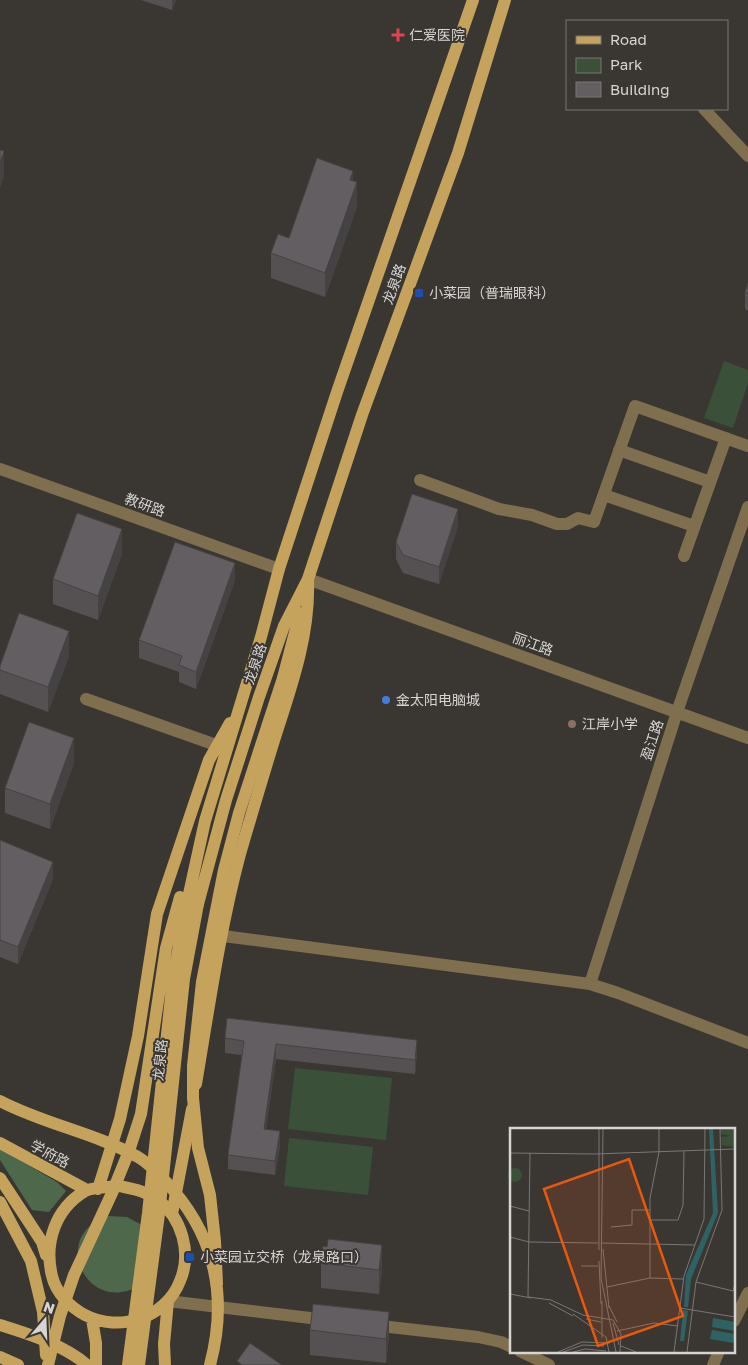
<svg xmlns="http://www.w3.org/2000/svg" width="748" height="1365" viewBox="0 0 748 1365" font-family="'Golos Text','Noto Sans SC',sans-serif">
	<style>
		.green { fill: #3a5038 }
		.forest { fill: #4e684c }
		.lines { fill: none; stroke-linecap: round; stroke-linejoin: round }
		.minor { stroke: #7f6f4e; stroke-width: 12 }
		.major { stroke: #c6a35d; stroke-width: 12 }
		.major-bridge { stroke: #c6a35d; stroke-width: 12 }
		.wall { fill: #555153 }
		.shaded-wall { fill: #454244 }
		.building { fill: #635e61; stroke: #454244 }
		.health-dot { fill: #e0444e; stroke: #3a3733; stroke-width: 2 }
		.transit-dot { fill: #1a4fb4; stroke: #3a3733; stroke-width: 2 }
		.shop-dot { fill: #3f7fe0; stroke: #3a3733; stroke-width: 2 }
		.education-dot { fill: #8d6e63; stroke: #3a3733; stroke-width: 2 }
		.labels { text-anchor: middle; stroke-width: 4; stroke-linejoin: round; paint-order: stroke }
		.poi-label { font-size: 14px; fill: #d7d5d3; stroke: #3a3733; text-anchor: start }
		.street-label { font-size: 14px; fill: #d7d5d3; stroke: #3a3733 }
		.inset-road { fill: none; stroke: #797673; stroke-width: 1 }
		.view { fill: #e8590c; fill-opacity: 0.15; stroke: #e8590c; stroke-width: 2.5 }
		.inset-edge { fill: none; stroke: #d7d5d3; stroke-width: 2.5 }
	</style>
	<rect width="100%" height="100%" fill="#3a3733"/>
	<path class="green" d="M724,361L748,370V383L733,428L704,418Z
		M295,1068L392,1078L386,1140L288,1129Z
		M289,1138L373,1147L368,1195L284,1186Z"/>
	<path class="forest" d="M0,1149L57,1182L66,1191L49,1212L32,1210L0,1160Z
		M109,1216L127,1217L142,1225L139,1286C85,1316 49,1233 109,1216Z"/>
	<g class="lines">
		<path class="minor" d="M704,109L748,156
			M619,450L710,482
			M0,469L279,569
			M420,480L499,509L532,515L557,524H567L578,518L594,522L635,406L748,446
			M604,495L694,526
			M684,556L726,438
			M308,579L748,738
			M86,699L216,745
			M223,936L590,984L618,993L748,1043
			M590,984L677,712L748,507
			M168,1301L327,1320
			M734,1321L748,1293
			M372,1325L478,1337L501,1342L512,1347
			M520,1351L549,1365
			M713,1365L719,1351"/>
		<path class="major" d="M283,678L300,613
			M187,903L205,821L261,637L279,569L337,392L473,0
			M198,904L226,800L259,697L284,626L308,579L362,415L458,153L505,0
			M196,1084C209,1007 220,929 240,854C252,813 264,772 277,731C293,682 310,632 308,580
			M0,1143L87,1190
			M0,1178L42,1242L46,1255
			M119,1186C133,1189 146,1191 158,1200C182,1218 192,1253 180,1281C166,1318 119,1333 85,1315C70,1307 56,1293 52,1276C44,1243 55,1209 85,1191C92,1187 111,1187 119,1186Z
			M98,1189L120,1119L138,1036L157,914L209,760L230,723
			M172,1214L192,1109
			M92,1319L96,1343V1365
			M0,1325C29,1334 64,1345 87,1365
			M0,1357L18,1365
			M165,1365L164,1344L168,1301"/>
		<path class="major-bridge" d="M0,1101C44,1124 95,1133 138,1157C151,1165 164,1179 174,1191C217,1242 227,1301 210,1365
			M0,1202L31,1261L43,1312L46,1355
			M217,1284L215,1241L210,1195L198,1148L193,1098V1066L202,982L224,870L239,813L283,678
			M48,1365L60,1316L74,1275L112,1193L129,1151L141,1114L166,948L180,897
			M128,1365L148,1213L173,978L187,903
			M139,1365L159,1214L184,979L198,904"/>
	</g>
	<path class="wall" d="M141,0H176L172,10Z
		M353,181L357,207L325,297L271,278V253Z
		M748,283V311L745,309V292Z
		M458,526L439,584L403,573L396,559V542Z
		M122,554L98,620L53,604V579Z
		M235,580L196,689L179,682V672L139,658V640Z
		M69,656L48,712L0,694V666Z
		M74,763L50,829L5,813V788Z
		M0,840L53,879L18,964L0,957Z
		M225,1038L417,1054L415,1074L276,1059L266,1129L280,1146L275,1175L228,1169V1155L242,1055L225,1053Z
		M321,1263L382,1270L379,1294L321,1288Z
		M310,1330L389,1337L386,1363L310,1355Z"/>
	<path class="shaded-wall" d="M172,0H176L172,10Z
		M4,151V176L0,188V163Z
		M353,171V192L357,182V207L325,297V273Z
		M458,509V526L439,584V567Z
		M122,529V554L98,620V596Z
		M235,563V580L196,689V672Z
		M69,631V656L48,712V687Z
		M74,738V763L50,829V804Z
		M53,862V879L18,964V947Z
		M417,1040V1054L415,1074V1060Z
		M276,1044V1059L264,1143V1129Z
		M280,1131V1146L275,1175V1161Z
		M382,1245V1270L379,1294V1270Z
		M389,1312V1337L386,1363V1339Z"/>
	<path class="building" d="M0,150L4,151L0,163Z
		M317,158L353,171L350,180L357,182L325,273L271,253L278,234L289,238Z
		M748,283V294L745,292Z
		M412,494L458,509L439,567L403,555L396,542Z
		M77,513L122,529L98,596L53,579Z
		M175,542L235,563L196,672L179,665L182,656L139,640Z
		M19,613L69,631L48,687L0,670V666Z
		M29,722L74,738L50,804L5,788Z
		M0,840L53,862L18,947L0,940Z
		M227,1018L417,1040L415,1060L276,1044L264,1129L280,1131L275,1161L228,1155L244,1041L225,1038Z
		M328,1239L382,1245L379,1270L321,1263L323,1246L327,1247Z
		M313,1304L389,1312L386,1339L310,1330Z
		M250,1343L282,1365H242L237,1361Z"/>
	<path class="health-dot" d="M395.5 27.5h5v5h5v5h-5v5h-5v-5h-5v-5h5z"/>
	<g class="transit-dot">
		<rect x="414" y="288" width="10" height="10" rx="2.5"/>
		<rect x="185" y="1252" width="10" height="10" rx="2.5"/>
	</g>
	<circle class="shop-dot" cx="386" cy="700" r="5"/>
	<circle class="education-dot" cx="572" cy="724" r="5"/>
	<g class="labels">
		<g class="poi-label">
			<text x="409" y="40">仁爱医院</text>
			<text x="429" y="298">小菜园（普瑞眼科）</text>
			<text x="396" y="705">金太阳电脑城</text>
			<text x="582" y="729">江岸小学</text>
			<text x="200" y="1262">小菜园立交桥（龙泉路口）</text>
		</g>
		<g class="street-label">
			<text transform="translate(394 284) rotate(-70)" y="5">龙泉路</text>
			<text transform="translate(145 505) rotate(20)" y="5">教研路</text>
			<text transform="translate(533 644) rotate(20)" y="5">丽江路</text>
			<text transform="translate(255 664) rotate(-71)" y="5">龙泉路</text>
			<text transform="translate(652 740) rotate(-72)" y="5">盈江路</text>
			<text transform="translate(160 1060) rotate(-84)" y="5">龙泉路</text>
			<text transform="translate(50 1154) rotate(28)" y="5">学府路</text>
		</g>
	</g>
	<g transform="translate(510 1128)">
		<rect width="225" height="225" fill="#3a3733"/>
		<path d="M211,1H225V19L212,17L211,9L221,8L211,6ZM-2 47a7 7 0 1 1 14 0a7 7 0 1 1-14 0Z" fill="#3a5038"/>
		<path d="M199,1H203L208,85L181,151L178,179H174L176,147L203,85ZM173,182L178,183L174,213H170ZM203,190L225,194V203L202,199ZM202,202L225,206L223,215L200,211Z" fill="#2f6265"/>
		<path class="inset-road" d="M93,1L91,150L106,224M0,25L84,26L225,21M0,78L19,83M139,92H168L173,77L174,23M101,99L122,97V82H140M0,109L19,114L88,115M92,115L185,117M93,121L99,180M89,122V1M89,133L91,176M71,138H88M140,150V70L149,24V1M186,154L223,163L225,156M97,159L140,150L173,151M0,166L21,170M18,169L20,25M18,169L41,172L73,187L103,192L111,206L110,224M92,173V210M39,175L63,188M99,178L107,194M170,180L225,189M63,186L96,209L99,224M76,191L91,194M103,195L109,217M107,203L144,195L168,198M111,218L126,224M48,224L72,214L99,215M53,224L73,217L94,218M63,224L75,221L96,223M164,224L174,148L194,91L195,1M177,224L186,154L212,82L210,1"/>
		<path class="view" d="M119,31L173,188L88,218L34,61Z"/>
		<rect width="225" height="225" class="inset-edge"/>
	</g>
	<rect x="566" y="20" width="162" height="90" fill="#3a3733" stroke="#797673"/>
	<rect x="576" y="36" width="25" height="8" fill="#c6a35d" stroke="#797673"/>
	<text x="610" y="45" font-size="15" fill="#d7d5d3">Road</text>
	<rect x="576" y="58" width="25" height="15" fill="#3a5038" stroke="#797673"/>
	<text x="610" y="70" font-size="15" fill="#d7d5d3">Park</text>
	<rect x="576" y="82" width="25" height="15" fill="#635e61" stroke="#797673"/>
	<text x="610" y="95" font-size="15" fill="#d7d5d3">Building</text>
	<g transform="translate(45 1320) rotate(19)" stroke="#3a3733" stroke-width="4" paint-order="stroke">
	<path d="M0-4L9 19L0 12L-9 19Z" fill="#d7d5d3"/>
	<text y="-8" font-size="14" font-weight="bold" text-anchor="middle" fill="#d7d5d3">N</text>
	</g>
</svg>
